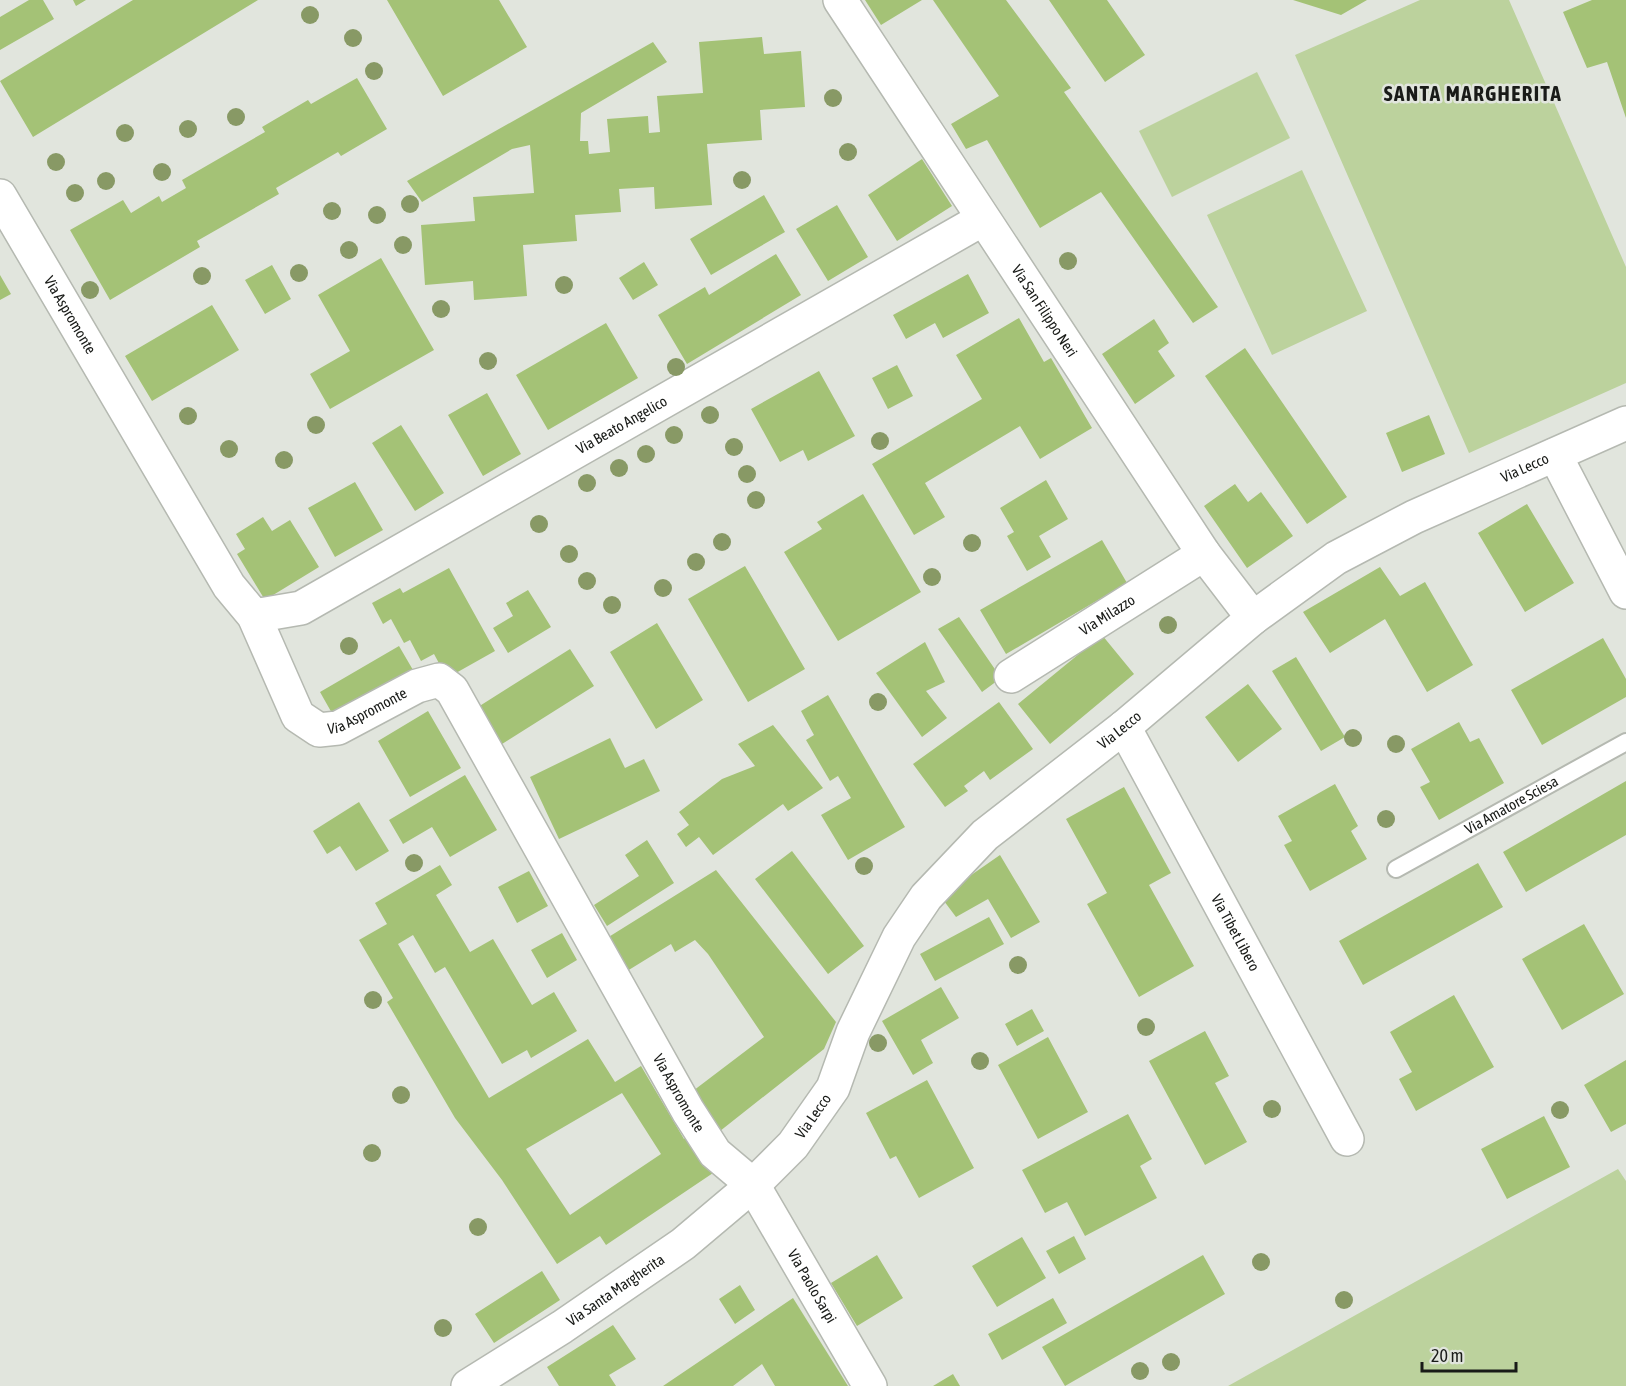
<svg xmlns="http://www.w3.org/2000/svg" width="1626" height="1386" viewBox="0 0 1626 1386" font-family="'Asap Condensed',sans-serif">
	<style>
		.green { fill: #bcd29d }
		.building { fill: #a4c276; fill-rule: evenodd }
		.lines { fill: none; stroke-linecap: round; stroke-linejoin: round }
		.service-casing { stroke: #b5b9b1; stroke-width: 20 }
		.minor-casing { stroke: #b5b9b1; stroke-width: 36 }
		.tertiary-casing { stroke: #b5b9b1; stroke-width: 36 }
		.service { stroke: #fff; stroke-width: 16 }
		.minor { stroke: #fff; stroke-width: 33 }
		.tertiary { stroke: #fff; stroke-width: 33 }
		.tree { fill: #889965 }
		.labels { text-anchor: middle; stroke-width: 5; stroke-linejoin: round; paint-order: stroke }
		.street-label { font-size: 15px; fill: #191b18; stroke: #e1e5dd }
		.district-label { font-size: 21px; font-weight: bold; letter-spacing: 1.5px; fill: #191b18; stroke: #e1e5dd }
	</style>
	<rect width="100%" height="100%" fill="#e1e5dd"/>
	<path class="green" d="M1420,0H1509L1626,267V383L1469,453L1295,55Z
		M1257,72L1290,138L1172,197L1139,131Z
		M1302,170L1367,311L1272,355L1207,215Z
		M1618,1169L1626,1181V1386H1228Z"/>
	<path class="building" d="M29,0H43L54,19L0,50V17Z
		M73,0H86L76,6Z
		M133,0H258L33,137L0,81Z
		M387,0H499L527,47L443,96Z
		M865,0H922L881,25Z
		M933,0H1006L1071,88L1064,92L1218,307L1193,323L1101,192L1040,228L987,140L966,149L951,124L999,96Z
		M1049,0H1107L1145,55L1105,82Z
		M1293,0H1367L1341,15Z
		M1592,0H1626V118L1607,62L1587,68L1563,12Z
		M762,37L764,54L801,51L805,107L760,110L762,140L707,144L712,205L655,209L654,187L619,189L621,212L575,215L577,241L523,245L527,296L474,300L473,281L425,285L421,225L475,221L473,197L534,193L530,145L512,149L422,202L407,181L653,42L667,62L581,113L580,141H588L589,154L610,152L607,119L648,116L649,133L660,132L657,96L703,93L699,42Z
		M357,78L387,129L341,156L338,152L276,188L279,194L197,241L200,247L110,300L70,230L123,200L131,213L159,196L162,202L186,188L182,180L265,132L262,127L308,100L311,104Z
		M922,159L952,206L897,241L868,195Z
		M764,195L785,232L711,275L690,239Z
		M837,205L868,257L828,281L796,229Z
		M776,254L801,295L687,364L658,315L705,287L709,295Z
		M381,258L434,350L330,409L310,374L350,351L318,295Z
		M644,262L658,285L633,300L619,278Z
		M272,265L291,299L265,314L245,280Z
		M968,274L989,313L943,338L935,323L906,339L893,315Z
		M0,275L11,294L0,300Z
		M212,305L239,350L152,401L125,356Z
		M1019,318L1044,362L1051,358L1092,428L1040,459L1020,426L925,483L945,517L914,535L872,464L982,399L956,355Z
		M1154,319L1169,343L1158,351L1175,376L1135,404L1102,354Z
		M606,323L638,378L548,430L516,375Z
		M1245,348L1347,497L1307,524L1205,376Z
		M897,365L913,396L888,409L872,378Z
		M819,371L855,436L808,461L803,450L780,462L751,409Z
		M487,393L521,454L483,476L448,415Z
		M1429,415L1445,454L1402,472L1386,433Z
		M401,425L444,493L415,511L372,443Z
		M1046,480L1068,519L1039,536L1051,557L1027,571L1007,536L1014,532L1000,508Z
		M355,482L383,530L335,557L308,508Z
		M1235,484L1248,502L1261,492L1293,536L1247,568L1204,506Z
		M863,494L921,592L838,641L784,552L822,529L817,522Z
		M1527,504L1574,583L1525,612L1478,533Z
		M263,517L272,531L290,520L319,567L265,600L237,554L245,549L236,534Z
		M1102,540L1127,583L1006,654L980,610Z
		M745,566L805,669L748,702L688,599Z
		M1380,567L1400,596L1425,582L1473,665L1427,692L1385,619L1330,653L1303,612Z
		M449,568L495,651L447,678L434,654L421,661L410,640L404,643L391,619L383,624L372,603L400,588L403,593Z
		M528,590L551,627L508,653L493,628L513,616L506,603Z
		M959,617L1001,678L982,692L938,629Z
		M657,623L703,700L656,729L610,652Z
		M1102,635L1134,674L1050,744L1018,704Z
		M1603,638L1626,679V697L1542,745L1511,690Z
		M925,642L945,682L926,691L947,718L922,737L876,673Z
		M399,646L413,670L333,715L320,692Z
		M570,649L594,686L502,744L478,707Z
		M1296,657L1345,737L1321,751L1272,671Z
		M1248,684L1282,729L1238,762L1205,717Z
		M828,695L905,827L848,860L821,815L851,798L838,776L830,781L806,740L814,735L801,711Z
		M999,702L1033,749L990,780L984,771L964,786L968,791L945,807L913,764Z
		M428,711L461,768L410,797L378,741Z
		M1459,722L1470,742L1479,738L1504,783L1439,820L1420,787L1430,782L1411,749Z
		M773,725L823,788L788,811L783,804L713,855L699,837L686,847L677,834L689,825L679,812L722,779L755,766L738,744Z
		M610,738L625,768L644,759L660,791L559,839L530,777Z
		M465,775L497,830L450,857L432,827L403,844L389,820Z
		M1626,781V835L1526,892L1503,852Z
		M1335,784L1358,826L1351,831L1367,859L1310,891L1284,845L1292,841L1278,816Z
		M1124,787L1171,873L1149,885L1194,966L1139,997L1087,904L1107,893L1066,819Z
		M359,802L389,851L356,871L340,846L327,854L313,831Z
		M647,840L674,883L607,926L594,905L639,876L625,855Z
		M792,851L864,946L828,974L755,879Z
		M1000,855L1040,922L1011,938L988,899L956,917L944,901L964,880Z
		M1478,863L1503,907L1363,985L1339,941Z
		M440,865L452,885L436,895L470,952L493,939L532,1005L554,992L577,1031L531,1058L527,1050L502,1064L445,967L435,973L413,935L398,944L489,1098L588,1039L615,1082L641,1066L684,1139L692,1133L716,1171L606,1245L600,1236L557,1264L502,1180L455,1118L387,1002L393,998L359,940L387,924L375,903ZM622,1093L661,1154L570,1215L526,1149Z
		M716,870L836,1022L824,1049L715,1135L685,1097L764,1037L708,954L695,940L675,952L671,944L619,976L599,943Z
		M529,871L548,906L517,923L498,887Z
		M989,917L1004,944L935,981L920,954Z
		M1584,924L1624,994L1562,1030L1522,959Z
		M562,933L577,960L547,978L531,950Z
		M941,987L959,1018L921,1040L933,1063L913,1075L882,1021Z
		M1454,995L1494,1067L1416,1111L1399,1079L1412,1072L1390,1032Z
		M1032,1009L1044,1031L1017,1046L1005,1024Z
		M1205,1031L1229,1076L1215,1083L1247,1142L1205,1165L1149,1061Z
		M1048,1037L1088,1112L1038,1139L998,1065Z
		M1626,1060V1124L1611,1132L1584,1085Z
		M927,1080L974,1168L919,1198L896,1156L890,1159L866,1113Z
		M1128,1114L1152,1159L1140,1166L1157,1198L1085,1236L1067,1202L1045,1213L1022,1170Z
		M1544,1116L1570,1167L1507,1199L1481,1149Z
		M1074,1236L1086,1259L1059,1274L1046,1251Z
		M1022,1237L1046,1278L997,1307L972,1266Z
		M877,1255L903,1298L857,1326L831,1283Z
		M1203,1255L1225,1294L1065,1386L1042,1347Z
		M542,1271L560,1300L494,1343L475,1314Z
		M740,1285L755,1310L735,1324L719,1299Z
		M793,1298L848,1386H775L762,1364L733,1386H663Z
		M1053,1298L1067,1323L1002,1360L988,1334Z
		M613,1325L636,1359L609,1375L616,1386H559L547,1367Z
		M953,1374L960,1386H933Z"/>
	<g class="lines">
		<g class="service-casing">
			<g id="service">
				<path id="s1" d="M1396,869L1626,742"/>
			</g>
		</g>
		<g class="minor-casing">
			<g id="minor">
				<path id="s2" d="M840,0L1204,554L1253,618"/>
				<path id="s3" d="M0,196L229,586L254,616L298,716L319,730L338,728L417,686L439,680L452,690L688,1111L715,1153L753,1185L870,1386"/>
				<path d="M1555,455L1626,592"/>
				<path id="s4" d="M254,616L301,608L983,219"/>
				<path id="s5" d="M1011,676L1204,554"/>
				<path id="s6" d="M1124,727L1347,1139"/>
			</g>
		</g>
		<g class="tertiary-casing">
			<g id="tertiary">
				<path id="s7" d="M468,1386L562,1327L683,1244L753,1185L793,1145L833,1088L853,1032L899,937L926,897L985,835L1124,727L1253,618L1336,558L1414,517L1626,423"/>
			</g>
		</g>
		<use href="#service" class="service"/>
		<use href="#minor" class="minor"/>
		<use href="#tertiary" class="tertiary"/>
	</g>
	<g class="tree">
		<circle cx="310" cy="15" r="9"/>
		<circle cx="353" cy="38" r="9"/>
		<circle cx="374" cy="71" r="9"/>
		<circle cx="833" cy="98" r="9"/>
		<circle cx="236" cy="117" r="9"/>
		<circle cx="188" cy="129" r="9"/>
		<circle cx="125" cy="133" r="9"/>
		<circle cx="848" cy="152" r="9"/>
		<circle cx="56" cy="162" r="9"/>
		<circle cx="162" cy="172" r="9"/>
		<circle cx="742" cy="180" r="9"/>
		<circle cx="106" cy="181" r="9"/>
		<circle cx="75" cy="193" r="9"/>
		<circle cx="410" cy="204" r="9"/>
		<circle cx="332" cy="211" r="9"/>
		<circle cx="377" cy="215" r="9"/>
		<circle cx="403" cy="245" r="9"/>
		<circle cx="349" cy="250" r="9"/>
		<circle cx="1068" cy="261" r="9"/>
		<circle cx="299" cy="273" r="9"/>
		<circle cx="202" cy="276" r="9"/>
		<circle cx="564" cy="285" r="9"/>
		<circle cx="90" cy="290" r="9"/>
		<circle cx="441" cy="309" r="9"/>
		<circle cx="488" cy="361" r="9"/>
		<circle cx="676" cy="367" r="9"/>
		<circle cx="710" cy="415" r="9"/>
		<circle cx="188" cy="416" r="9"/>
		<circle cx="316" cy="425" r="9"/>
		<circle cx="674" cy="435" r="9"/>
		<circle cx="880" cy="441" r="9"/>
		<circle cx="734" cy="447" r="9"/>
		<circle cx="229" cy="449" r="9"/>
		<circle cx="646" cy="454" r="9"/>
		<circle cx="284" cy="460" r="9"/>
		<circle cx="619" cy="468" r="9"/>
		<circle cx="747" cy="474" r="9"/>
		<circle cx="587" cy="483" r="9"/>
		<circle cx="756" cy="500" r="9"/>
		<circle cx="539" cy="524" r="9"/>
		<circle cx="722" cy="542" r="9"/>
		<circle cx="972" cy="543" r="9"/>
		<circle cx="569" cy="554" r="9"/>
		<circle cx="696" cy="562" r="9"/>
		<circle cx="932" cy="577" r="9"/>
		<circle cx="587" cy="581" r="9"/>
		<circle cx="663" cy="588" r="9"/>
		<circle cx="612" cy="605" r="9"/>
		<circle cx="1168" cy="625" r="9"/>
		<circle cx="349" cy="646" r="9"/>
		<circle cx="878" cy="702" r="9"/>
		<circle cx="1353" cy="738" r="9"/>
		<circle cx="1396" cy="744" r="9"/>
		<circle cx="1386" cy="819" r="9"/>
		<circle cx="414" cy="863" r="9"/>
		<circle cx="864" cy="866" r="9"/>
		<circle cx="1018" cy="965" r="9"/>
		<circle cx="373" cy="1000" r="9"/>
		<circle cx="1146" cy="1027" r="9"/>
		<circle cx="878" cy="1043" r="9"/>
		<circle cx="980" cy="1061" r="9"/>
		<circle cx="401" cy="1095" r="9"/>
		<circle cx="1272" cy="1109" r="9"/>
		<circle cx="1560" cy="1110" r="9"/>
		<circle cx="372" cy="1153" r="9"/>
		<circle cx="478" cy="1227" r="9"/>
		<circle cx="1261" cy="1262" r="9"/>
		<circle cx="1344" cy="1300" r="9"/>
		<circle cx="443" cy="1328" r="9"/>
		<circle cx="1171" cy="1362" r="9"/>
		<circle cx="1140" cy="1371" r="9"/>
	</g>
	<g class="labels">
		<g class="street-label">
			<text dy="5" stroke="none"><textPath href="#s2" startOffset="372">Via San Filippo Neri</textPath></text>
			<text dy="5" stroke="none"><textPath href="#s3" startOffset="138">Via Aspromonte</textPath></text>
			<text dy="5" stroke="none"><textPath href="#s4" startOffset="417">Via Beato Angelico</textPath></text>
			<text dy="5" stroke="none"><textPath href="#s7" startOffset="1431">Via Lecco</textPath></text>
			<text dy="5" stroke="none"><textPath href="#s5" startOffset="114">Via Milazzo</textPath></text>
			<text dy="5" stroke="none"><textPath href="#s3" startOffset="678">Via Aspromonte</textPath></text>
			<text dy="5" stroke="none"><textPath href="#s7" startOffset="945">Via Lecco</textPath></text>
			<text dy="5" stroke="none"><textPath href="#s1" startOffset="132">Via Amatore Sciesa</textPath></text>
			<text dy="5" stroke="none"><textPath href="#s6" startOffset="234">Via Tibet Libero</textPath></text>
			<text dy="5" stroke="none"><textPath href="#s3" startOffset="1236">Via Aspromonte</textPath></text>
			<text dy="5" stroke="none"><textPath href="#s7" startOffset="441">Via Lecco</textPath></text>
			<text dy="5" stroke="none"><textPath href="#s3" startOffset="1473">Via Paolo Sarpi</textPath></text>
			<text dy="5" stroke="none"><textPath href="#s7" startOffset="176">Via Santa Margherita</textPath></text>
		</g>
		<g class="district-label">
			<text x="1473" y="101">SANTA MARGHERITA</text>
		</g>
	</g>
	<path d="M1422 1362v9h94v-9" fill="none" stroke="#191b18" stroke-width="3"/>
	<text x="1431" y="1362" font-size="18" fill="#191b18" stroke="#e1e5dd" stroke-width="4.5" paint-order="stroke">20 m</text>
</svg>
